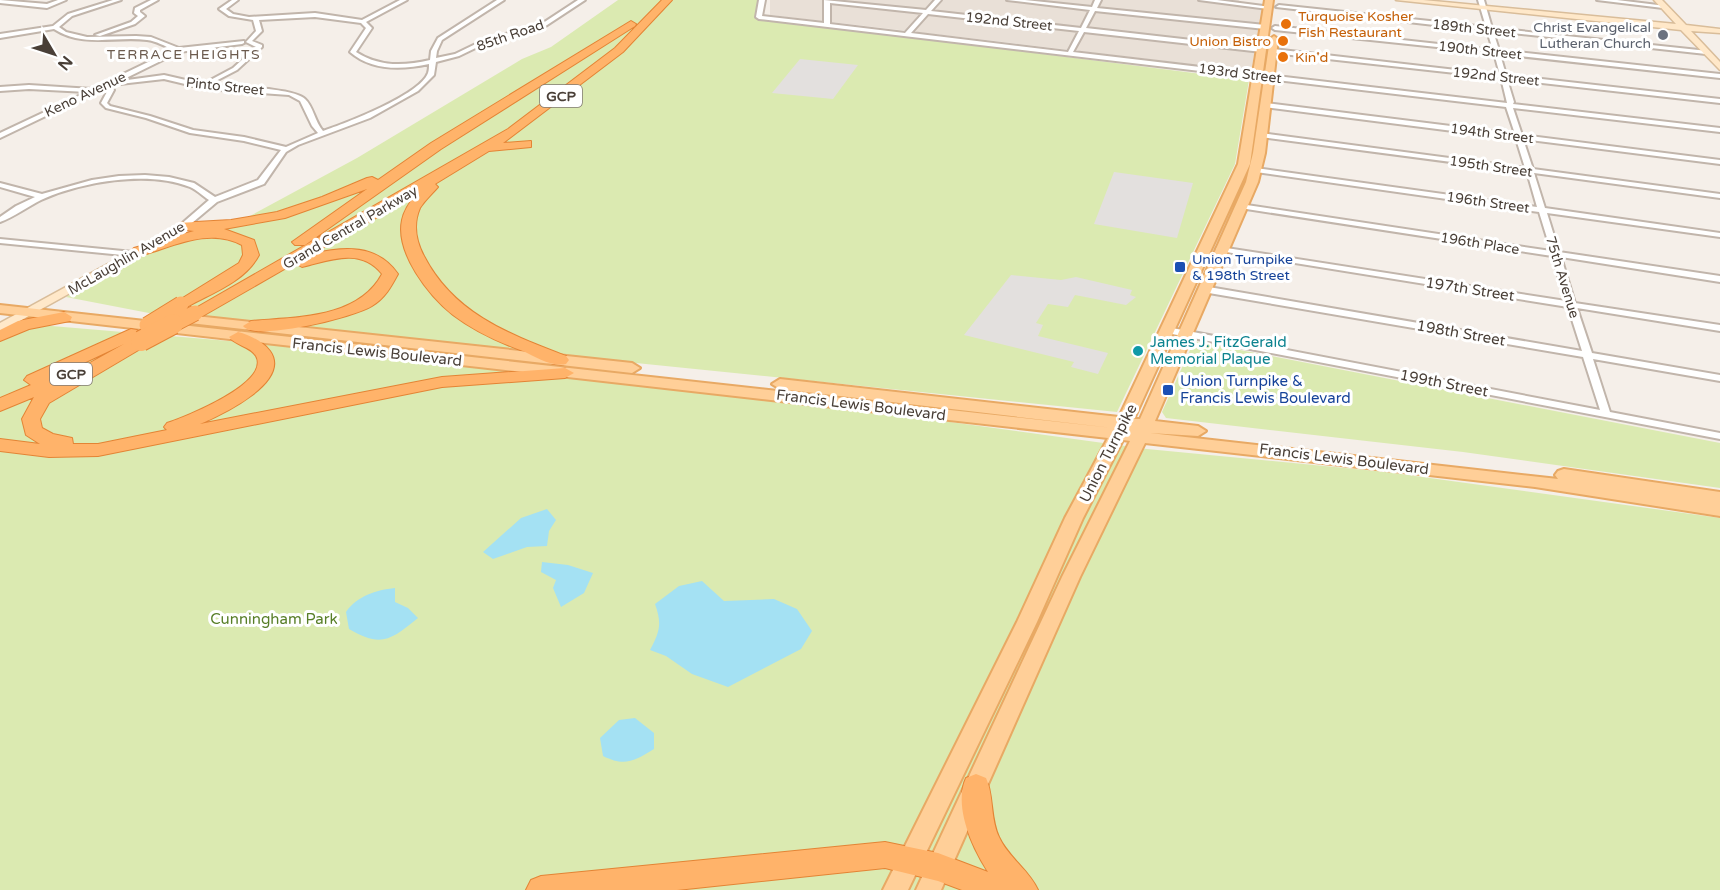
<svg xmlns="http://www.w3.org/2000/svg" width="1720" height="890" viewBox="0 0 1720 890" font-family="'Varela Round',sans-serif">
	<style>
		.residential { fill: #e9e0d7 }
		.green { fill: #dbeab1 }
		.parking { fill: #e3e0de }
		.water { fill: #a4e1f3 }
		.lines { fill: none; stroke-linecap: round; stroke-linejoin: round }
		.street-casing { stroke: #c1b5ab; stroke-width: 4 }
		.secondary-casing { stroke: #d9bd9a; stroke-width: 3 }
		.primary-casing { stroke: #e8a964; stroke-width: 4 }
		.highway-casing { stroke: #e38435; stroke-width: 2 }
		.street { fill: #fff; fill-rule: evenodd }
		.secondary { fill: #ffe8c9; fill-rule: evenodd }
		.primary { fill: #ffcf98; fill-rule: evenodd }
		.highway { fill: #ffb36a; fill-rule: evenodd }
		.highway-bridge-far1-casing { stroke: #e38435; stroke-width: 17; stroke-linecap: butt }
		.highway-bridge-casing { stroke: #e38435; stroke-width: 22; stroke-linecap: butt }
		.highway-bridge-far1 { stroke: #ffb36a; stroke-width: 15 }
		.highway-bridge { stroke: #ffb36a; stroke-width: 20 }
		.food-dot { fill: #e8710a; stroke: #fff; stroke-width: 2 }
		.worship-dot { fill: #6b7280; stroke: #fff; stroke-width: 2 }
		.transit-dot { fill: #1a4fb4; stroke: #fff; stroke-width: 2 }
		.culture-dot { fill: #0f9aa8; stroke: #fff; stroke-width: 2 }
		.labels { text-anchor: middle; stroke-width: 6; stroke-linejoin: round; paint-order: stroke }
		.far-food-label { font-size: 14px; fill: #c56008; stroke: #fff; text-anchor: start }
		.far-street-label { font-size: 14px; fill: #493f37; stroke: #fff }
		.far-worship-label { font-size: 14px; fill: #5b616d; stroke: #fff; text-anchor: end }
		.far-neighbourhood-label { font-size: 14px; letter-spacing: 1.5px; fill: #6c5b4e; stroke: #fff }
		.shield { fill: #fff; stroke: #807973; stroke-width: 1.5 }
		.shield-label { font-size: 14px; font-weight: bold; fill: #493f37 }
		.far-transit-label { font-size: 14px; fill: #164399; stroke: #fff; text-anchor: start }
		.street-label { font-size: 15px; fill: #493f37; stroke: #fff }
		.culture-label { font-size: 15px; fill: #0d838f; stroke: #fff; text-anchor: start }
		.transit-label { font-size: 15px; fill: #164399; stroke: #fff; text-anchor: start }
		.park-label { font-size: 15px; fill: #577e27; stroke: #fff }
	</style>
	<rect width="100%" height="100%" fill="#f5efe9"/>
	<path class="residential" d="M770,0H1239L1238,5L1263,8L1251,71L770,15Z"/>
	<path class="green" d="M618,0H761L758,18L1249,80L1235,164L1117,412L154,314L66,297L166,238L237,223L357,158L522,59L551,47Z
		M28,324L253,343L862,410L1147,449L1386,472L1720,518V890H0V339Z
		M1194,341L1720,443V488L1463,452L1166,418L1162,412Z"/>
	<path class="parking" d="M800,59L858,65L833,99L772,93Z
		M1114,172L1193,183L1177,238L1094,224Z
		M1011,275L1061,280L1076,277L1132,290L1130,295L1136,297L1126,305L1075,295L1068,307L1048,304L1036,323L1043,325L1038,336L1108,353L1098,374L1071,367L1074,362L964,335Z"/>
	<path class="water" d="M547,509L556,520L549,531L547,546L527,547L493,559L483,552L521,518Z
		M542,562L568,565L593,573L584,593L561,607L553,588L556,580L541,572Z
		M702,581L724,601L774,599L797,609L812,631L801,649L728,687L692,674L666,656L650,650C660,631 662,624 655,604L679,586Z
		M395,588V602L408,608L418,618C391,640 381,648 349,629L346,612C357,596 376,590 395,588Z
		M635,718L654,733V749C634,761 625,767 603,756L600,738L619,720Z"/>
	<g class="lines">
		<g class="street-casing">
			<path id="street" d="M0,0L47,4L58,0H66L47,8L0,3Z
				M113,0H121L72,16L59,27L66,32L87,37L136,36L151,37L179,48L244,41V43L242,44L179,52L120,81L164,75L203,84L233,68L256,47L246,42L256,31L253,20L229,16L219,9L232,0H238L226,9L233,14L249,17L315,13L362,20L400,0H407L366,22L372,28L356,52C379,67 404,66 430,60L431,51L438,38L497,0H504L442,40L437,51L436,58L455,54L486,39L540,25L578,0H585L544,27L490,41L459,56L436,62L434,75L418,91L370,118L298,145L286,152L264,184L217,202L186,228H183L179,226L209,200C203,196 197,190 190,187C147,170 81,182 41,200C27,207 14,217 0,222V217L16,206L35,197L0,187V183L42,194L92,180L119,176L145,175L169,177L194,183L215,197L258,180L281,150L244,141L190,133L146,118L106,108L101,103L108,90L106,87L0,138V133L87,92L29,89L0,91V87L29,85L92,89L173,50C165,46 156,41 147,40C115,36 83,48 54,29L0,38V34L53,26L68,14ZM315,17L361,23L366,28L350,52C372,71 402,70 429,64C429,67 429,70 428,73C420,95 346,123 323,131C315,122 313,106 305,99C293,87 228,87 208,85L237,70L262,47V45L252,41L262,31L259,20ZM164,79L206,89L289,95L300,101L312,126L318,133L286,147L244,137L193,130L150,116L110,106L107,103L114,90L111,85Z
				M151,0H158L140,10V12L145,16L135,24L100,36L95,35L131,22L138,16L134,13L135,8Z
				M759,0H765L762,16L824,23V0L926,10L935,0H941L931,11L1081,28L1090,10L1007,0H1025L1092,7L1095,0H1101L1097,8L1265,25L1268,27L1265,29L1095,11L1086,28L1262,48L1265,50L1262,52L1084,32L1073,52L1507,103L1501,78L1273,53L1270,51L1273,49L1500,75L1494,53L1275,30L1272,28L1275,26L1493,50L1487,31L1276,7L1279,5L1486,27L1478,0H1484L1492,28L1708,51V53L1706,54L1493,31L1499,50L1720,74V78L1500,54L1506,75L1720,99V103L1507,79L1514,102L1513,104L1720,128V132L1513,108L1522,135L1720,160V164L1523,139L1533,169L1720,194V198L1534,173L1545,208L1720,233V237L1547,213L1559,252L1720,276V282L1561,257L1575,303L1720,325V331L1577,308L1592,353L1720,375V381L1593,359L1610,412L1720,433V439L1167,333L1162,330L1167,327L1600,410L1583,357L1203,292L1199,289L1203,286L1582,351L1568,307L1220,251L1216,249L1220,247L1566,301L1552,256L1240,208L1236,206L1240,204L1551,251L1539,212L1256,172L1252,170L1256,168L1537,207L1527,172L1261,137L1258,135L1261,133L1525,168L1516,139L1265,107L1262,105L1265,103L1515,134L1506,107L759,19L756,17ZM830,3L923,13L905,33L830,24ZM928,14L1079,31L1068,52L911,33Z
				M1199,0H1217L1271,7L1268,9Z
				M1597,0H1617L1666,6L1663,8Z
				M0,239L133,252L137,254L133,256L0,243Z"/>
		</g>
		<g class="secondary-casing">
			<path id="secondary" d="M1396,0H1423L1676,24L1654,0H1662L1686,25L1720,29V33L1691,31L1720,62V70L1681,30Z
				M183,223L189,226L187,228L0,332V323Z"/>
		</g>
		<g class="primary-casing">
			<path id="primary" d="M1265,0H1273L1250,164L1134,419H1140L1246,182L1253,153L1270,39L1274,36L1278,39L1265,153L1258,182L1155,421L1198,426L1206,431L1198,436L1150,433L1558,479L1555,475L1558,471L1564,469L1720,492V516L1535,487L1145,443L1080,577L941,890H916L1062,577L1130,441L1123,440L1083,518L1037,622L908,890H883L1017,622L1065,518L1108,438L0,313V305L1113,428L780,389L772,384L780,379L1119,417L1238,164Z
				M177,314L632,363L640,368L632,373L172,321L170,318L172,315Z"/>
		</g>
		<g class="highway-casing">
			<path id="highway" d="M662,0H672L623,52L503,143L531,141V147L489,151L435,184L438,187C432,194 425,200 420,208C413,224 416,241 424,256C454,314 509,334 566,356L569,360L566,364C552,367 535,357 523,351C498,342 474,331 453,315C429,296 395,253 402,220C404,211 409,203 415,196L312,254C344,246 377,244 398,274C391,287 385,298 372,306C355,317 255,342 243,326L251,321C296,317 358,319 382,274C361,247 330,260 302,267L295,263L201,317L195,318L187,313L508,129L615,48Z
				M631,21L636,24L635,26L441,149L305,245H295L292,242L367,189L285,218L224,229L254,240L259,255C245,282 212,293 187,307L181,309L173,304L239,263L243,255L242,245C208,227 173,247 139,256L131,251L134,248L194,231L178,229L176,226L178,223L231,220L277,212L322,197L367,178L372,177L378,180L431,143Z
				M64,312L72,317L70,321L29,329L0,341V330L18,321Z
				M131,329L137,330L140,334L138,337H147L150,341L147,345L49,403L40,419L42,428L53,434L72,438L73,444H98L167,430L164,427L167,423C185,417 271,383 256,356C250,346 236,346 229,337L238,332C250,335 262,341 270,351C292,382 221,415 200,424L442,377L565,368L574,373L565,378L442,387L98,456L49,457L0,451V439L40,444L26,435L22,419L34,397L0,411V398L31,385L24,380L27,376ZM124,344L61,379L54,377Z
				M976,774L986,778C994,796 990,818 999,837C1008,857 1029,870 1038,890H962L938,881L885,868L677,890H526L531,880L541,876L885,842L938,853L988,872C972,847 953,806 966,778Z"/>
		</g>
		<use href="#street" class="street"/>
		<use href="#secondary" class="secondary"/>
		<use href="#primary" class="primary"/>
		<use href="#highway" class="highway"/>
		<g class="highway-bridge-far1-casing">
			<path id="highway-bridge-far1" d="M147,325L181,304
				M170,326L195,313"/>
		</g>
		<g class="highway-bridge-casing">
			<path id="highway-bridge" d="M141,341L173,324"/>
		</g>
		<use href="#highway-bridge-far1" class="highway-bridge-far1"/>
		<use href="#highway-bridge" class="highway-bridge"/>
	</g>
	<g class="food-dot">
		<circle cx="1286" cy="24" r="6"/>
		<circle cx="1283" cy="41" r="6"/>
		<circle cx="1283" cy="57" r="6"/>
	</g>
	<circle class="worship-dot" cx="1663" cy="35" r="6"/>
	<g class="transit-dot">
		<rect x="1174" y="261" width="12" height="12" rx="3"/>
		<rect x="1162" y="384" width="12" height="12" rx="3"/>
	</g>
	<circle class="culture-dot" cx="1138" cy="351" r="6"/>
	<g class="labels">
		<g class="far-food-label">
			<text x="1298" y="21">Turquoise Kosher<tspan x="1298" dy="16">Fish Restaurant</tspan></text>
			<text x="1271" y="46" text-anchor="end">Union Bistro</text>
			<text x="1295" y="62">Kin'd</text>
		</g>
		<g class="far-street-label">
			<text transform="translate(1009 21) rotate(6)" y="5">192nd Street</text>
			<text transform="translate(1474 28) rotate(6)" y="5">189th Street</text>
			<text transform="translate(510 35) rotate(-19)" y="5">85th Road</text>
			<text transform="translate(1480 50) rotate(6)" y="5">190th Street</text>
			<text transform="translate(1240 73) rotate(7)" y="5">193rd Street</text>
			<text transform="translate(1496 76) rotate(6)" y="5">192nd Street</text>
			<text transform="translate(225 86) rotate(6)" y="5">Pinto Street</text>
			<text transform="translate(85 94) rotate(-25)" y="5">Keno Avenue</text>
			<text transform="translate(1492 133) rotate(7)" y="5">194th Street</text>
			<text transform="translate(1491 166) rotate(8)" y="5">195th Street</text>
			<text transform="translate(1488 202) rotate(8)" y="5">196th Street</text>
			<text transform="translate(350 227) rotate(-30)" y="5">Grand Central Parkway</text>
			<text transform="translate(1480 243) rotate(9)" y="5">196th Place</text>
			<text transform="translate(126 258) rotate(-30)" y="5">McLaughlin Avenue</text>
			<text transform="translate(1563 277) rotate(73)" y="5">75th Avenue</text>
		</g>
		<g class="far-worship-label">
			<text x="1651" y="32">Christ Evangelical<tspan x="1651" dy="16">Lutheran Church</tspan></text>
		</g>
		<g class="far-neighbourhood-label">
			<text x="184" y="59">TERRACE HEIGHTS</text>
		</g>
		<g class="shield">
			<rect x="540" y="85" width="42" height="22" rx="4.5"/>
			<rect x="50" y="363" width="42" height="22" rx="4.5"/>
		</g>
		<g class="shield-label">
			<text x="561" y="101">GCP</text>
			<text x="71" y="379">GCP</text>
		</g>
		<g class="far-transit-label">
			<text x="1192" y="264">Union Turnpike<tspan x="1192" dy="16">&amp; 198th Street</tspan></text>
		</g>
		<g class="street-label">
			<text transform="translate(1470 289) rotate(9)" y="5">197th Street</text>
			<text transform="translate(1461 333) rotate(10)" y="5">198th Street</text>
			<text transform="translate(377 352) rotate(6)" y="5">Francis Lewis Boulevard</text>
			<text transform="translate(1444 383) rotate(11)" y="5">199th Street</text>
			<text transform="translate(861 405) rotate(7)" y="5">Francis Lewis Boulevard</text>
			<text transform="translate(1108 453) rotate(-63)" y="5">Union Turnpike</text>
			<text transform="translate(1344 459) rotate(7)" y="5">Francis Lewis Boulevard</text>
		</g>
		<g class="culture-label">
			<text x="1150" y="347">James J. FitzGerald<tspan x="1150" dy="17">Memorial Plaque</tspan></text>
		</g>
		<g class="transit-label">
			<text x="1180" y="386">Union Turnpike &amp;<tspan x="1180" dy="17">Francis Lewis Boulevard</tspan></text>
		</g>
		<g class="park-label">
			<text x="274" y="624">Cunningham Park</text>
		</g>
	</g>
	<g transform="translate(54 54) rotate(129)" stroke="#ffffff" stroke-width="4.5" paint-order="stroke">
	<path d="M0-4.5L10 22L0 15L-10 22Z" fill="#493f37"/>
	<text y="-9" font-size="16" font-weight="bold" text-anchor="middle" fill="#493f37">N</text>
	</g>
</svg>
